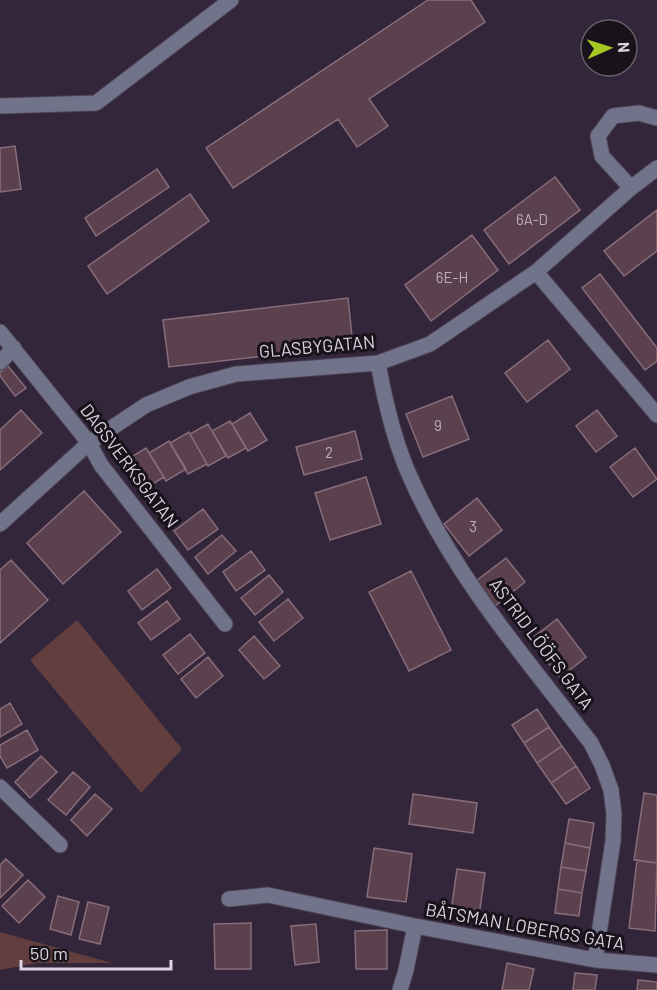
<svg xmlns="http://www.w3.org/2000/svg" width="657" height="990" viewBox="0 0 657 990" font-family="Barlow,sans-serif">
	<style>
		.green { fill: #623f3e }
		.building { fill: #5b414e; stroke: #886c7a; stroke-width: 1.5 }
		.lines { fill: none; stroke-linecap: round; stroke-linejoin: round }
		.minor-casing { stroke: #4e4255; stroke-width: 17 }
		.minor { stroke: #70738a; stroke-width: 15 }
		.labels { text-anchor: middle; stroke-width: 6; stroke-linejoin: round; paint-order: stroke }
		.number-label { font-size: 15px; fill: #bbaebc }
		.street-label { font-size: 18px; fill: #dbd3e0; stroke: #18121b }
	</style>
	<rect width="100%" height="100%" fill="#33263b"/>
	<path class="green" d="M77,620L182,749L141,793L30,660Z
		M0,932L112,963H37L0,970Z"/>
	<path class="building" d="M428,0H471L485,22L369,99L388,126L357,147L338,119L233,188L206,148Z
		M15,146L21,189L0,192V148Z
		M157,169L169,187L96,236L85,218Z
		M555,177L580,210L509,264L484,230Z
		M190,194L209,221L107,294L88,266Z
		M657,210V251L624,276L604,251Z
		M472,235L498,270L431,321L405,285Z
		M600,274L657,348V361L645,370L582,288Z
		M348,298L353,346L169,367L163,320Z
		M548,340L570,369L527,402L505,373Z
		M8,366L26,388L15,396L0,376V372Z
		M452,396L469,439L423,457L406,414Z
		M21,410L42,433L0,470V430Z
		M597,410L617,436L596,452L576,426Z
		M250,413L267,440L248,451L232,424Z
		M230,421L246,448L228,458L212,431Z
		M208,424L226,456L208,466L190,434Z
		M355,431L362,459L304,475L296,447Z
		M189,432L207,464L188,474L170,443Z
		M169,441L186,469L166,481L149,453Z
		M146,448L164,477L146,488L128,459Z
		M635,448L657,479L633,497L610,467Z
		M366,477L381,524L330,540L315,493Z
		M84,491L121,532L63,584L27,543Z
		M477,498L502,530L469,556L444,524Z
		M203,509L218,529L188,550L174,531Z
		M222,535L236,551L208,574L195,557Z
		M251,551L265,570L236,591L223,572Z
		M506,558L525,582L495,606L476,581Z
		M11,560L48,600L0,643V570Z
		M157,569L171,588L142,610L128,591Z
		M411,571L451,650L409,671L369,592Z
		M269,575L283,592L255,615L241,598Z
		M288,599L303,618L274,641L259,622Z
		M167,601L180,619L151,640L138,623Z
		M557,619L586,657L560,678L530,640Z
		M190,634L205,653L178,674L163,655Z
		M254,636L280,666L264,679L239,650Z
		M208,657L223,676L196,698L181,679Z
		M10,703L22,724L0,737V709Z
		M537,709L549,727L524,743L512,725Z
		M549,727L562,746L537,763L524,743Z
		M27,730L38,750L7,768L0,756V745Z
		M562,746L576,766L551,783L537,763Z
		M41,756L57,772L30,798L15,782Z
		M576,766L590,788L566,804L551,783Z
		M73,772L90,787L66,815L48,800Z
		M644,793L657,795V863L634,860Z
		M95,794L112,809L87,836L71,820Z
		M413,794L477,803L473,833L409,824Z
		M569,819L594,823L590,848L565,843Z
		M565,843L590,848L586,871L561,867Z
		M374,848L412,854L406,902L367,897Z
		M6,859L23,875L0,898V865Z
		M637,860L657,863L655,931L629,928Z
		M561,867L586,871L582,893L558,889Z
		M457,869L485,873L479,916L451,912Z
		M28,880L45,897L19,923L2,906Z
		M558,889L582,893L579,916L555,913Z
		M58,896L79,902L71,935L50,929Z
		M88,902L109,907L100,944L79,939Z
		M251,923V969H215L214,924Z
		M316,924L319,962L295,965L291,926Z
		M387,930V969H356L355,931Z
		M507,963L534,969L529,990H502Z
		M575,973L597,975L595,990H573Z
		M638,980L657,982V990H637Z"/>
	<g class="lines">
		<g class="minor-casing">
			<path id="minor" d="M0,106L96,103L231,0
				M631,188L602,156L598,136L613,116L639,113L657,118
				M536,272L657,415
				M0,332L89,443L101,465L225,624
				M0,362L14,348
				M378,363C385,402 395,445 412,481C455,577 527,660 591,743L602,765L611,790L614,814L613,841L595,960
				M0,524L89,443L146,405L189,387L236,374L378,363L430,344L536,272L631,188L657,168
				M0,787L60,845
				M229,899L268,895L415,926L595,960L657,965
				M400,990L406,970L415,926"/>
		</g>
		<use href="#minor" class="minor"/>
	</g>
	<g class="labels">
		<g class="number-label">
			<text x="532" y="225">6A-D</text>
			<text x="452" y="283">6E-H</text>
			<text x="438" y="431">9</text>
			<text x="329" y="458">2</text>
			<text x="473" y="532">3</text>
		</g>
		<g class="street-label">
			<text transform="translate(317 347) rotate(-5)" y="6">GLASBYGATAN</text>
			<text transform="translate(129 466) rotate(53)" y="6">DAGSVERKSGATAN</text>
			<text transform="translate(541 644) rotate(53)" y="6">ASTRID LÖÖFS GATA</text>
			<text transform="translate(525 927) rotate(10)" y="6">BÅTSMAN LOBERGS GATA</text>
		</g>
	</g>
	<g transform="translate(609 48) rotate(87)"><circle r="28" fill="#18121b" stroke="#665f6a" stroke-width="1.5"/>
	<path d="M0-4.5L10 22L0 15L-10 22Z" fill="#a5c822"/>
	<text y="-9" font-size="16" font-weight="bold" text-anchor="middle" fill="#dbd3e0">N</text>
	</g>
	<path d="M21 960v9h150v-9" fill="none" stroke="#dbd3e0" stroke-width="3"/>
	<text x="30" y="960" font-size="18" fill="#dbd3e0" stroke="#18121b" stroke-width="4.5" paint-order="stroke">50 m</text>
</svg>
